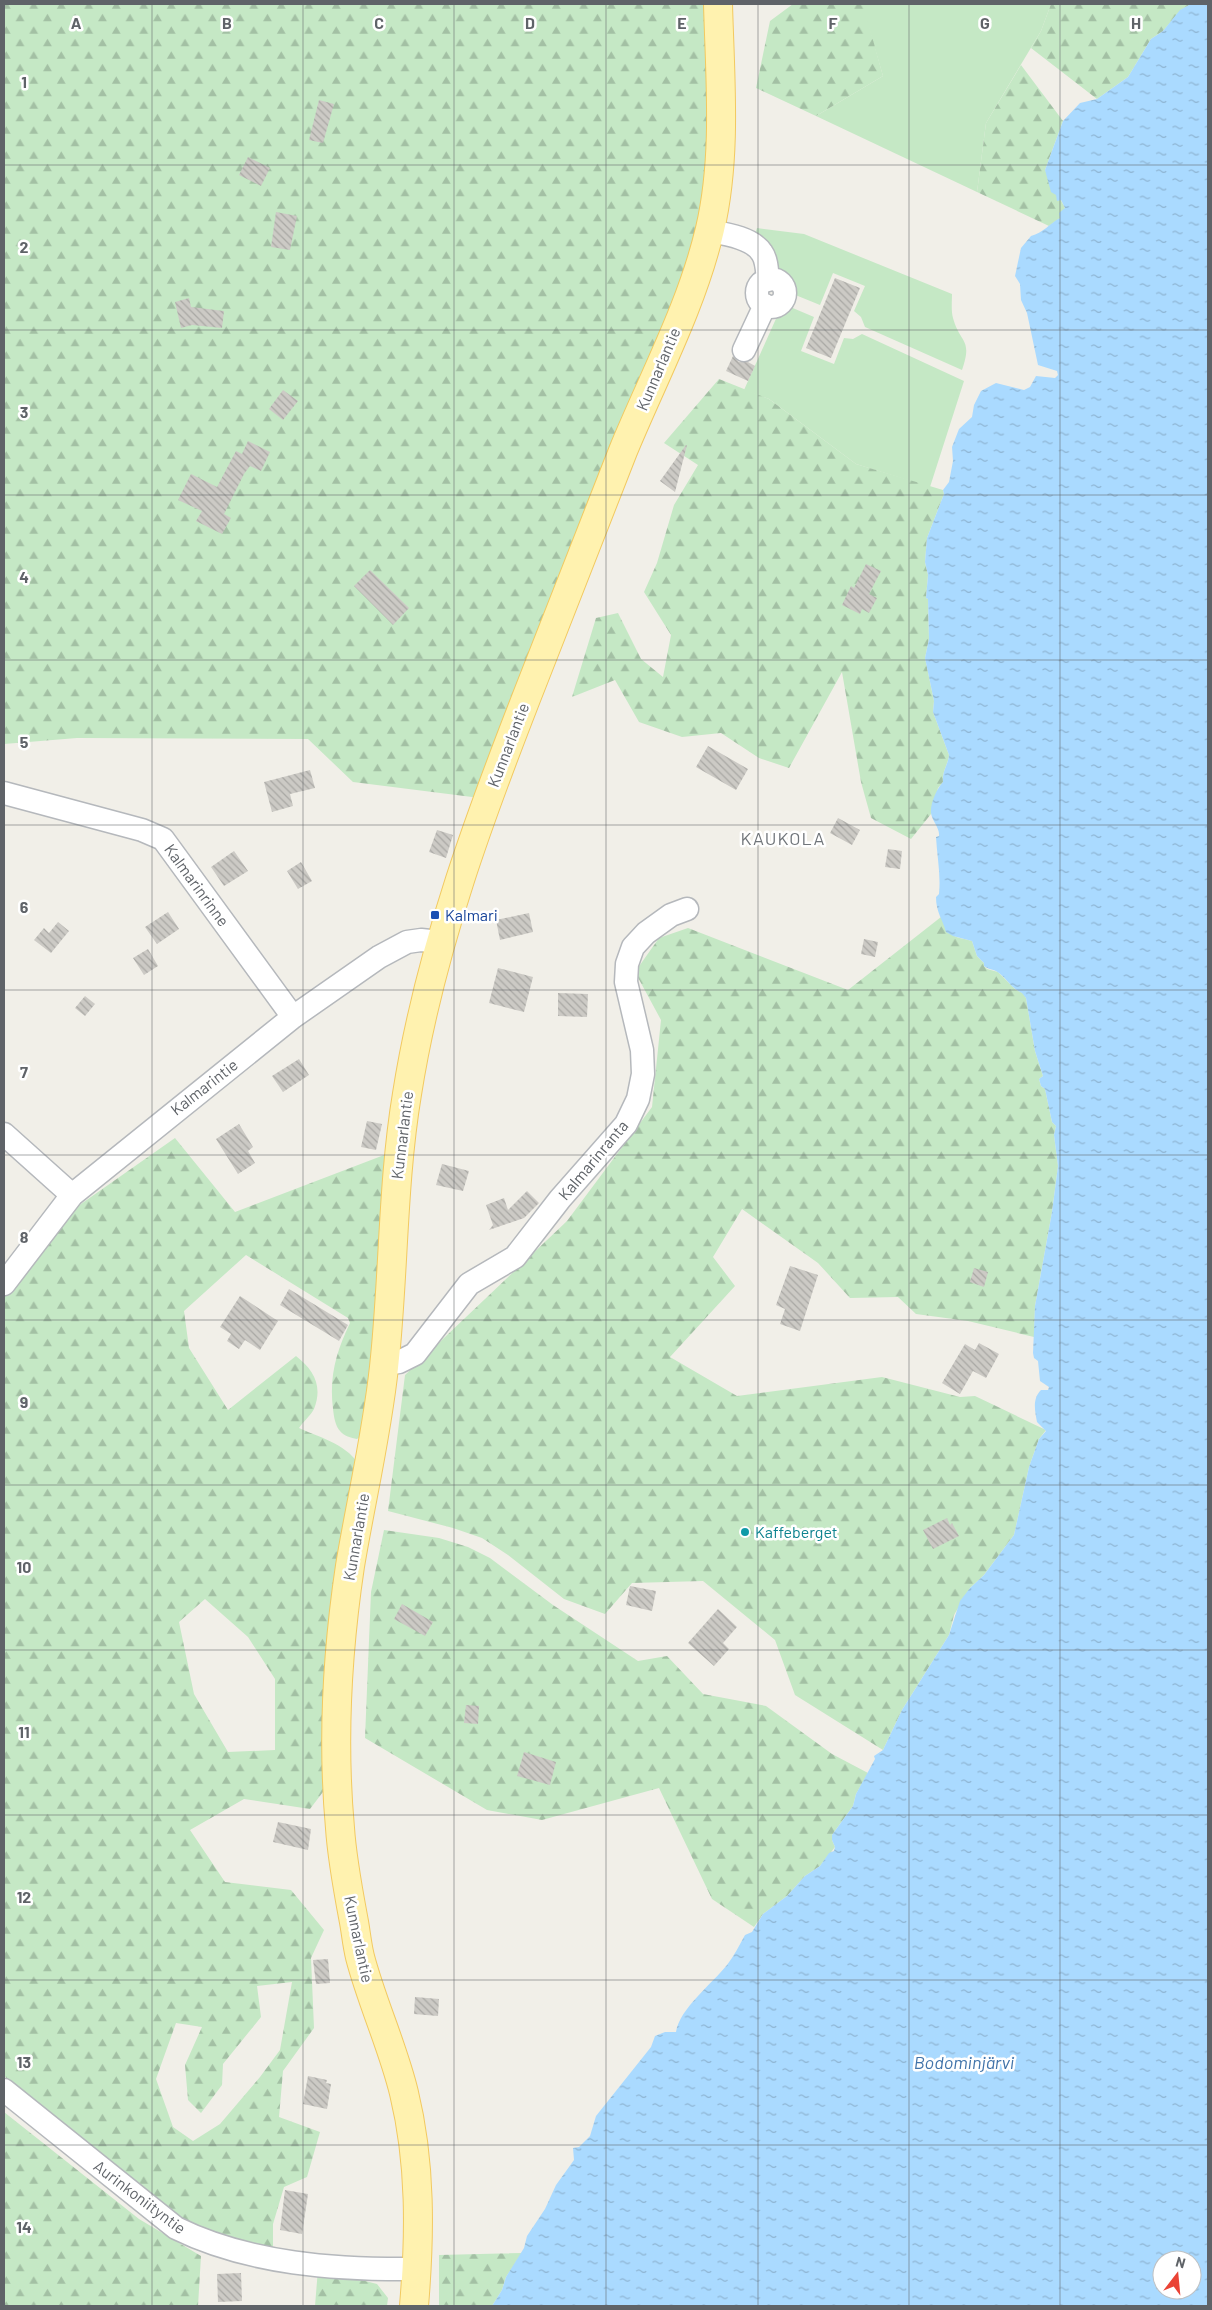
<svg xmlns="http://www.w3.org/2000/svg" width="1212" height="2310" viewBox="0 0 1212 2310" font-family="Barlow,sans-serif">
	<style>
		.green { fill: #c5e8c5 }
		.forest { fill: url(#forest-firs); fill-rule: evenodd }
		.water { fill: url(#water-ripples); fill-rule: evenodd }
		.building { fill: url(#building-back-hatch) }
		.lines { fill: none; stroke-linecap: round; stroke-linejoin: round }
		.minor-casing { stroke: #b5b8bc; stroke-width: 25 }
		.major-casing { stroke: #f2c960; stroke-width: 30 }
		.minor { stroke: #fff; stroke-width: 22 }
		.major { stroke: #fff2af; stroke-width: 28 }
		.grid { fill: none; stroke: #5f6368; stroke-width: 1; stroke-opacity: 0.55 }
		.transit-dot { fill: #1a4fb4; stroke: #fff; stroke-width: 2 }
		.culture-dot { fill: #0f9aa8; stroke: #fff; stroke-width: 2 }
		.labels { text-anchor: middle; stroke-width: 5; stroke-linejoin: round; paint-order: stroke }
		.street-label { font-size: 16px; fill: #5f6368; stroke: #fff }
		.transit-label { font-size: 16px; fill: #164399; stroke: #fff; text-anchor: start }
		.culture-label { font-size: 16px; fill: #0d838f; stroke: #fff; text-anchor: start }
		.neighbourhood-label { font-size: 18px; letter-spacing: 1px; fill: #70757a; stroke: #fff }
		.water-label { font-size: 18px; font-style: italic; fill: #4174aa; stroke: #fff }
		.grid-label { font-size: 16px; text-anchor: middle; font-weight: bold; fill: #5f6368; stroke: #fff; stroke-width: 5; stroke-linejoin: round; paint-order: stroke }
	</style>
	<defs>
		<pattern id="forest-firs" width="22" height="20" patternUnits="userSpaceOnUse" patternTransform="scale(1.25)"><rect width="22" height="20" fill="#c5e8c5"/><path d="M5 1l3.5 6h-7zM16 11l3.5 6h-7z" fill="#a3c0a4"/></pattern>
		<pattern id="water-ripples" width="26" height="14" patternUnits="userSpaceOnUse" patternTransform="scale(1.25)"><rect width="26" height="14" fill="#aadaff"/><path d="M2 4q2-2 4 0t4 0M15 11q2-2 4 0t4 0" fill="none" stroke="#8eb4d2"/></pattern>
		<pattern id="building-back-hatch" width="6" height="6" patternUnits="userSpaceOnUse" patternTransform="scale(1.25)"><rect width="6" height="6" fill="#cccac5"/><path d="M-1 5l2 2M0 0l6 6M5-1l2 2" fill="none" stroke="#a9a8a4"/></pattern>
	</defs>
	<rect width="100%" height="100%" fill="#f1efe8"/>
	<path class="green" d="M862,4H1051L1041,31L986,123L977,192L816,116L883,76Z
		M757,228L804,234L952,294C952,301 951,311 953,318C960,344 973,338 962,370L865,327L861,317L854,311L865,286L833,273L820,305L793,294L789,279L784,274L776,271L754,237Z
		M788,306L814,317L801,351L834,364L844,338L853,339L862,334L964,381L930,487L856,464L769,399L744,390L779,312Z"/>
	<path class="forest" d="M4,4H710L709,175L703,227L480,798L353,782L308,739L77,738L4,744Z
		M793,4H863L883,76L816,116L756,88L770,21Z
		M1051,4H1191L1181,10L1163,31L1151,39L1128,77L1097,99L1031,48L1041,31Z
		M1021,65L1063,121L1045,170L1065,208L1060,218L1049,226L977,192L986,123Z
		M719,379L769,399L856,464L943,490L944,494L927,538L925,562L928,575L926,598L928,599L929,639L925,658L934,701L933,712L949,755C948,765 942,771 943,782L938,788L931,814L911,839L871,818L861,782L842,672L789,768L759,758L721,733L682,737L639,722L615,680L572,697L596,618L618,613L641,659L663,677L671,635L644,592L657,563L674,505L698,465L664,443Z
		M941,917C944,921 943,924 946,928C951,938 962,938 972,941L977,956L984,963V966L987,969L998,972L1016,990L1023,993L1026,998L1035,1051L1043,1076L1039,1079L1041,1086L1045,1089L1052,1122L1056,1126L1054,1135L1058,1166L1052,1212L1035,1306L1034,1337L968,1321L916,1314L898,1297L850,1298L818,1263L742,1209L713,1257L735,1286L670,1357L737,1396L882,1377L960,1397L975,1396L1046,1430L1039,1439L1029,1467L1014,1535L984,1575L970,1588L954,1615L949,1635L902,1710L883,1750L795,1695L775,1640L703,1581L632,1583L605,1614L564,1599L508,1555L482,1538L453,1528L388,1511L405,1375L567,1221L652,1107L661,1020L635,972L659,938L688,928L848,990Z
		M175,1138L235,1212L392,1152L368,1431L357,1439C351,1438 344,1436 340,1431C335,1425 334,1417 333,1409C329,1377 336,1352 350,1323L348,1318L246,1255L184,1311L189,1348L228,1410L296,1356C314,1370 323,1386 314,1409C311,1415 303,1422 299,1428C323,1439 348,1444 362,1469L329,1784L310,1809L244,1799L190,1830L225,1882L291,1890L324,1930L311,1958L314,2028L283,2071L279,2117L320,2132L307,2177L284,2187L273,2224V2249L235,2240L186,2223L4,2076V1294L61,1218ZM205,1599L248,1637L275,1679V1750L228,1752L194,1694L179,1622ZM292,1982L280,2050L260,2077L220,2124L193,2141L173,2127L156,2079L176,2023L202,2027L185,2065L188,2100L201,2113L222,2085L223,2064L261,2017L257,1986Z
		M384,1530L439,1538L468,1547L490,1558L553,1605L638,1661L667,1656L703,1694L766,1706L832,1754L868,1773L856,1794L853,1806L832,1835V1840L835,1847L820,1866L805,1876L787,1896L763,1914L754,1927L712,1899L659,1788L542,1820L487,1810L365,1738L371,1592Z
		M4,2112L139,2219L201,2256L198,2306H4Z
		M522,2253L506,2277L502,2290L492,2306H439V2255Z
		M318,2269L377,2284L388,2298L387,2306H315Z"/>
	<path class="water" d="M1191,4H1208V2306H492L502,2290L506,2277L524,2248L527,2236L545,2209L556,2185L574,2160L573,2148L579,2147L590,2136L596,2116L651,2047L655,2036L665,2032H676C680,2008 712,1984 727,1965C734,1956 739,1946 745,1935L752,1932L763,1914L787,1896L805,1876L820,1866L829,1853L834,1851L835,1847L832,1840V1835L853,1806L856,1794L875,1759L874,1756L883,1750L902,1710L949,1635L960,1601L970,1588L984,1575L1014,1535L1029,1467L1039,1439L1046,1431L1037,1422C1035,1411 1032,1399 1041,1390H1048L1049,1387L1040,1381L1038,1361L1034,1358L1033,1353L1035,1306L1052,1212L1058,1166L1054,1135L1056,1126L1052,1122L1045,1089L1041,1086L1039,1079L1043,1076L1035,1051L1026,998L1022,993C1011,988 1009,981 999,973C994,969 989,970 984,966V963L977,956L972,941L953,936L946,932C942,918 936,912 936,897L939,894C941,875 937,856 936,837L939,836C940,828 932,821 931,813C930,804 937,788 943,782C942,771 948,765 949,755L933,712L934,701L925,658L929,639L928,599L926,598L928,575L925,562L927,538L944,494L943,490L949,482L953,461L952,447L959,429L972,417L974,405L981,391L996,383L1024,390L1030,387L1036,376L1055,378L1058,375L1057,371L1038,365L1027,313L1021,300L1020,284L1015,276L1021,248L1031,236C1043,233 1049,224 1060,218L1059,213L1065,208L1061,200L1057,201L1056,195L1051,192L1045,170L1063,121L1080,103L1097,99L1128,77L1151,39L1163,31L1180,10ZM1162,2260H1192V2290H1162Z"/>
	<path class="building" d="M319,100L334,104L323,143L309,140Z
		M248,157L270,168L261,186L239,175Z
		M276,212L297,216L290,250L271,247Z
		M835,278L860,288L831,358L806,348Z
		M189,298L191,307L224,311L222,328L192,325L181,328L175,302Z
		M733,356L739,362H748L755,366L748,381L726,371Z
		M283,390L298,401L283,420L269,409Z
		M248,441L270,452L261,471L250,466L244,474L224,514L231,518L222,534L196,521L202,511L178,500L191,474L217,487L236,451L242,454Z
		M686,445H687L675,492L660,481Z
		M866,564L881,571L869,594L877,598L869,613L862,609L860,614L842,605L851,586L854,588Z
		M370,570L409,608L393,625L354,586Z
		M708,746L748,769L736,790L696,767Z
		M310,770L315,788L290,794L293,806L272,812L264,782Z
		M838,818L860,830L852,845L830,833Z
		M437,830L453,835L446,858L429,852Z
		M888,849L902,851L900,869L885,867Z
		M234,851L248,871L224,886L211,867Z
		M301,862L312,881L298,889L287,871Z
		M168,912L179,929L157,944L145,927Z
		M529,913L533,932L500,940L496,920Z
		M58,922L69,931L51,953L34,940L44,928L49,933Z
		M864,939L878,942L875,957L861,954Z
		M148,949L158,966L144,975L133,958Z
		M498,968L533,977L524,1012L489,1003Z
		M558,993L588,994L587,1017L558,1016Z
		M85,996L95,1004L85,1016L75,1008Z
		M299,1059L309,1075L283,1092L272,1076Z
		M367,1121L382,1124L376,1150L361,1147Z
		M239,1124L253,1147L248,1151L255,1163L238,1174L216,1139Z
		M442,1164L469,1171L463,1191L436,1185Z
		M527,1191L539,1203L524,1218L489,1230L493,1225L486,1205L504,1198L508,1210Z
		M790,1266L818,1275L800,1331L780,1324L785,1309L776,1305Z
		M974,1268L988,1272L984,1287L970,1282Z
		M289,1289L348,1325L339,1341L280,1305Z
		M240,1296L278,1321L260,1350L245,1340L239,1349L227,1341L231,1334L220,1327Z
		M979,1343L999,1354L986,1378L973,1371L960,1394L942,1383L965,1344L975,1350Z
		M947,1518L950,1525L952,1523L959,1536L933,1549L923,1530Z
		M630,1586L656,1591L652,1611L626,1605Z
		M402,1604L433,1622L425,1636L394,1619Z
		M718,1609L737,1627L723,1643L729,1649L714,1666L688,1643Z
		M466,1705L479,1706L478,1724L464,1723Z
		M524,1752L556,1762L550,1785L517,1776Z
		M278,1822L311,1829L308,1850L273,1842Z
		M328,1959L330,1983L316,1984L313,1960Z
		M415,1997L439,1999L438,2016L414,2014Z
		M308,2076L327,2080L326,2083L331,2084L327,2109L303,2104Z
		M285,2190L308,2194L302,2234L280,2230Z
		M241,2273L242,2301L218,2302L217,2274Z"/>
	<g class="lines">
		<g class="minor-casing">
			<path id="minor" d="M709,231C726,234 753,238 762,253C767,260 767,272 768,280
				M757 293a14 14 0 1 1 28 0a14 14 0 1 1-28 0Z
				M744,350L765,305
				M4,793L142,830L163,839L293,1017
				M4,1134L72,1195
				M4,1284L72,1195L293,1017L379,957L407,942L421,940L440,942
				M385,1364L399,1362L415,1354L469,1284L515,1257L560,1199L626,1124L638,1099L643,1074L642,1050L626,982L627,964L633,947L646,933L671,915L687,909
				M4,2090L176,2228C249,2264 336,2270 417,2269"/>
		</g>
		<g class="major-casing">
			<path id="major" d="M414,2306C420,2235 421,2163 404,2093C393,2047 372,2003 360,1957C357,1945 356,1933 354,1922C348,1890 342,1859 340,1828C332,1740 337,1653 350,1566C361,1500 377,1434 384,1367C394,1276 392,1184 407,1094C430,948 482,810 536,673C565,599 594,525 623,451C653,378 692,306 710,229C727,156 720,78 718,4"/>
		</g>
		<use href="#minor" class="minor"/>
		<use href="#major" class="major"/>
	</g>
	<path class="grid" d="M152,4V2306M303,4V2306M454,4V2306M606,4V2306M758,4V2306M909,4V2306M1060,4V2306M4,165H1208M4,330H1208M4,495H1208M4,660H1208M4,825H1208M4,990H1208M4,1155H1208M4,1320H1208M4,1485H1208M4,1650H1208M4,1815H1208M4,1980H1208M4,2145H1208"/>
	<rect class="transit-dot" x="430" y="910" width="10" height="10" rx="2.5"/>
	<circle class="culture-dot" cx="745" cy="1532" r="5"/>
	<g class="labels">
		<g class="street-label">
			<text transform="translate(658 369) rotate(-67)" y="6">Kunnarlantie</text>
			<text transform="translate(508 745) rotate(-69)" y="6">Kunnarlantie</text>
			<text transform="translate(197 885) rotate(54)" y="6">Kalmarinrinne</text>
			<text transform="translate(204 1087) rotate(-38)" y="6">Kalmarintie</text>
			<text transform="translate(402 1135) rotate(-83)" y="6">Kunnarlantie</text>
			<text transform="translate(593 1160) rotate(-50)" y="6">Kalmarinranta</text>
			<text transform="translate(356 1537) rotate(-80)" y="6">Kunnarlantie</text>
			<text transform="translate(359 1939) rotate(78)" y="6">Kunnarlantie</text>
			<text transform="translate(140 2197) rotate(37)" y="6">Aurinkoniityntie</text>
		</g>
		<g class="transit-label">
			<text x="445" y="921">Kalmari</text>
		</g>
		<g class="culture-label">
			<text x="755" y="1538">Kaffeberget</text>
		</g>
		<g class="neighbourhood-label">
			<text x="783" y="845">KAUKOLA</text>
		</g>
		<g class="water-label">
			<text x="964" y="2069">Bodominjärvi</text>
		</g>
	</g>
	<g class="grid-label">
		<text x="76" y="29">A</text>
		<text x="227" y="29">B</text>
		<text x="379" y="29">C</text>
		<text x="530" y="29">D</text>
		<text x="682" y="29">E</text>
		<text x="833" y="29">F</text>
		<text x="985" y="29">G</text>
		<text x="1136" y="29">H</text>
		<text x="24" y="88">1</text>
		<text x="24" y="253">2</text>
		<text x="24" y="418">3</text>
		<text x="24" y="583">4</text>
		<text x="24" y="748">5</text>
		<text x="24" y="913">6</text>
		<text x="24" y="1078">7</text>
		<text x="24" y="1243">8</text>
		<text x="24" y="1408">9</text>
		<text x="24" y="1573">10</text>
		<text x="24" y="1738">11</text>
		<text x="24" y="1903">12</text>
		<text x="24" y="2068">13</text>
		<text x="24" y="2233">14</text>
	</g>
	<rect width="1212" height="2310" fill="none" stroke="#5f6368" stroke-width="10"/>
	<g transform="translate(1177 2275) rotate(16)"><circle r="24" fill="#ffffff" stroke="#bfc1c3"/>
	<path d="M0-4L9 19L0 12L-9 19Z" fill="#ea4335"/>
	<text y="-8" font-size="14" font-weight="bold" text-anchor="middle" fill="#5f6368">N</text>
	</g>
</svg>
